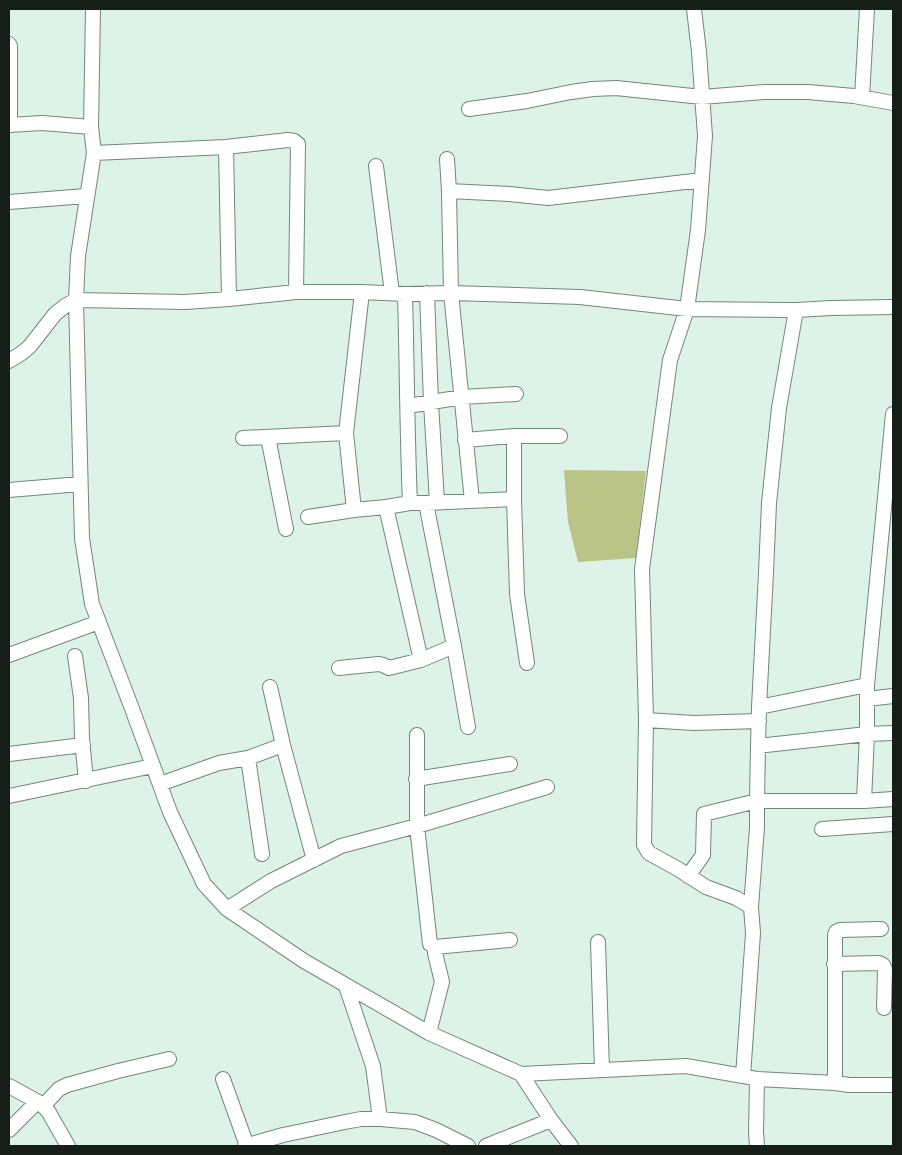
<svg xmlns="http://www.w3.org/2000/svg" width="902" height="1155" viewBox="0 0 902 1155" font-family="Signika,sans-serif">
	<style>
		.pitch { fill: #bac486 }
		.lines { fill: none; stroke-linecap: round; stroke-linejoin: round }
		.minor-casing { stroke: #73867c; stroke-width: 16 }
		.minor { stroke: #fff; stroke-width: 14 }
	</style>
	<rect width="100%" height="100%" fill="#ddf3e7"/>
	<path class="pitch" d="M564,470L646,471L636,558L578,562L568,522Z"/>
	<g class="lines">
		<g class="minor-casing">
			<path id="minor" d="M93,9L91,127L94,153L78,256L76,300L82,538L92,604L131,706L170,812L204,884L227,909L304,961L429,1033L521,1074L686,1066L743,1076L757,1079L835,1083L849,1085H893
				M694,9L699,52L705,136L698,230L687,309L670,360L642,569L646,720L644,845L649,853L678,869L706,887L736,898L751,907L753,933L743,1076
				M9,44L10,46V125
				M862,97L867,9
				M469,109L527,101L571,92L593,89L616,88L702,97L764,92H808L854,96L893,103
				M9,125L42,123L91,127
				M226,147L229,299L296,292
				M94,153L226,147L288,140L294,141L298,144L296,292H362L405,294L451,293L580,297L687,309L796,310L831,308L893,307
				M447,159L449,191L451,293L472,501
				M376,166L392,293
				M449,191L509,194L548,198L702,180
				M9,202L86,196
				M362,292L346,433L354,510L386,507L421,660L454,646L426,503H410C407,433 407,364 405,294
				M427,293L431,403L437,502
				M796,310L779,408L769,503L766,573L759,707L867,685
				M9,361L22,353L30,346L55,314L65,306L76,300L185,302L229,299
				M408,406L462,397L516,394
				M514,436V499
				M268,437L286,529
				M243,438L346,433
				M465,440L514,436H560
				M9,490L80,484
				M426,503L514,499L517,594L527,663
				M386,507L410,503
				M308,517L354,510
				M454,646L468,727
				M9,655L99,622
				M75,656L81,698L82,739L86,781
				M339,668L379,664L383,665L389,668L421,660
				M270,687L283,745L314,860
				M867,699L893,696
				M759,707L758,746L867,734L893,733
				M646,720L694,723L759,721
				M417,735V826L547,787
				M9,754L83,745
				M248,758L262,854
				M416,779L510,764
				M160,784L219,763L248,758L283,745
				M9,796L153,766
				M864,801L893,799
				M822,829L893,824
				M688,876L703,855L704,814L757,801L758,746
				M751,907L757,827V801H864L867,734V685L893,414
				M227,909L271,881L341,846L417,826L430,944L435,947L510,940
				M598,942L602,1070
				M834,964L879,963L883,965L885,969L884,1008
				M346,986L373,1066L380,1119
				M429,1033L442,982L435,953V947
				M521,1074L551,1120L571,1146
				M223,1079L247,1146
				M757,1079L756,1132L757,1146
				M835,1083V935L836,932L840,930L881,929
				M9,1086L40,1103L48,1111L68,1146
				M43,1106L59,1089L67,1085L118,1071L169,1059
				M9,1130L37,1102
				M245,1146L283,1135L345,1122L361,1119H380L415,1122L436,1130L468,1146
				M486,1146L551,1120"/>
		</g>
		<use href="#minor" class="minor"/>
	</g>
	<rect width="902" height="1155" fill="none" stroke="#161e1a" stroke-width="20"/>
</svg>
